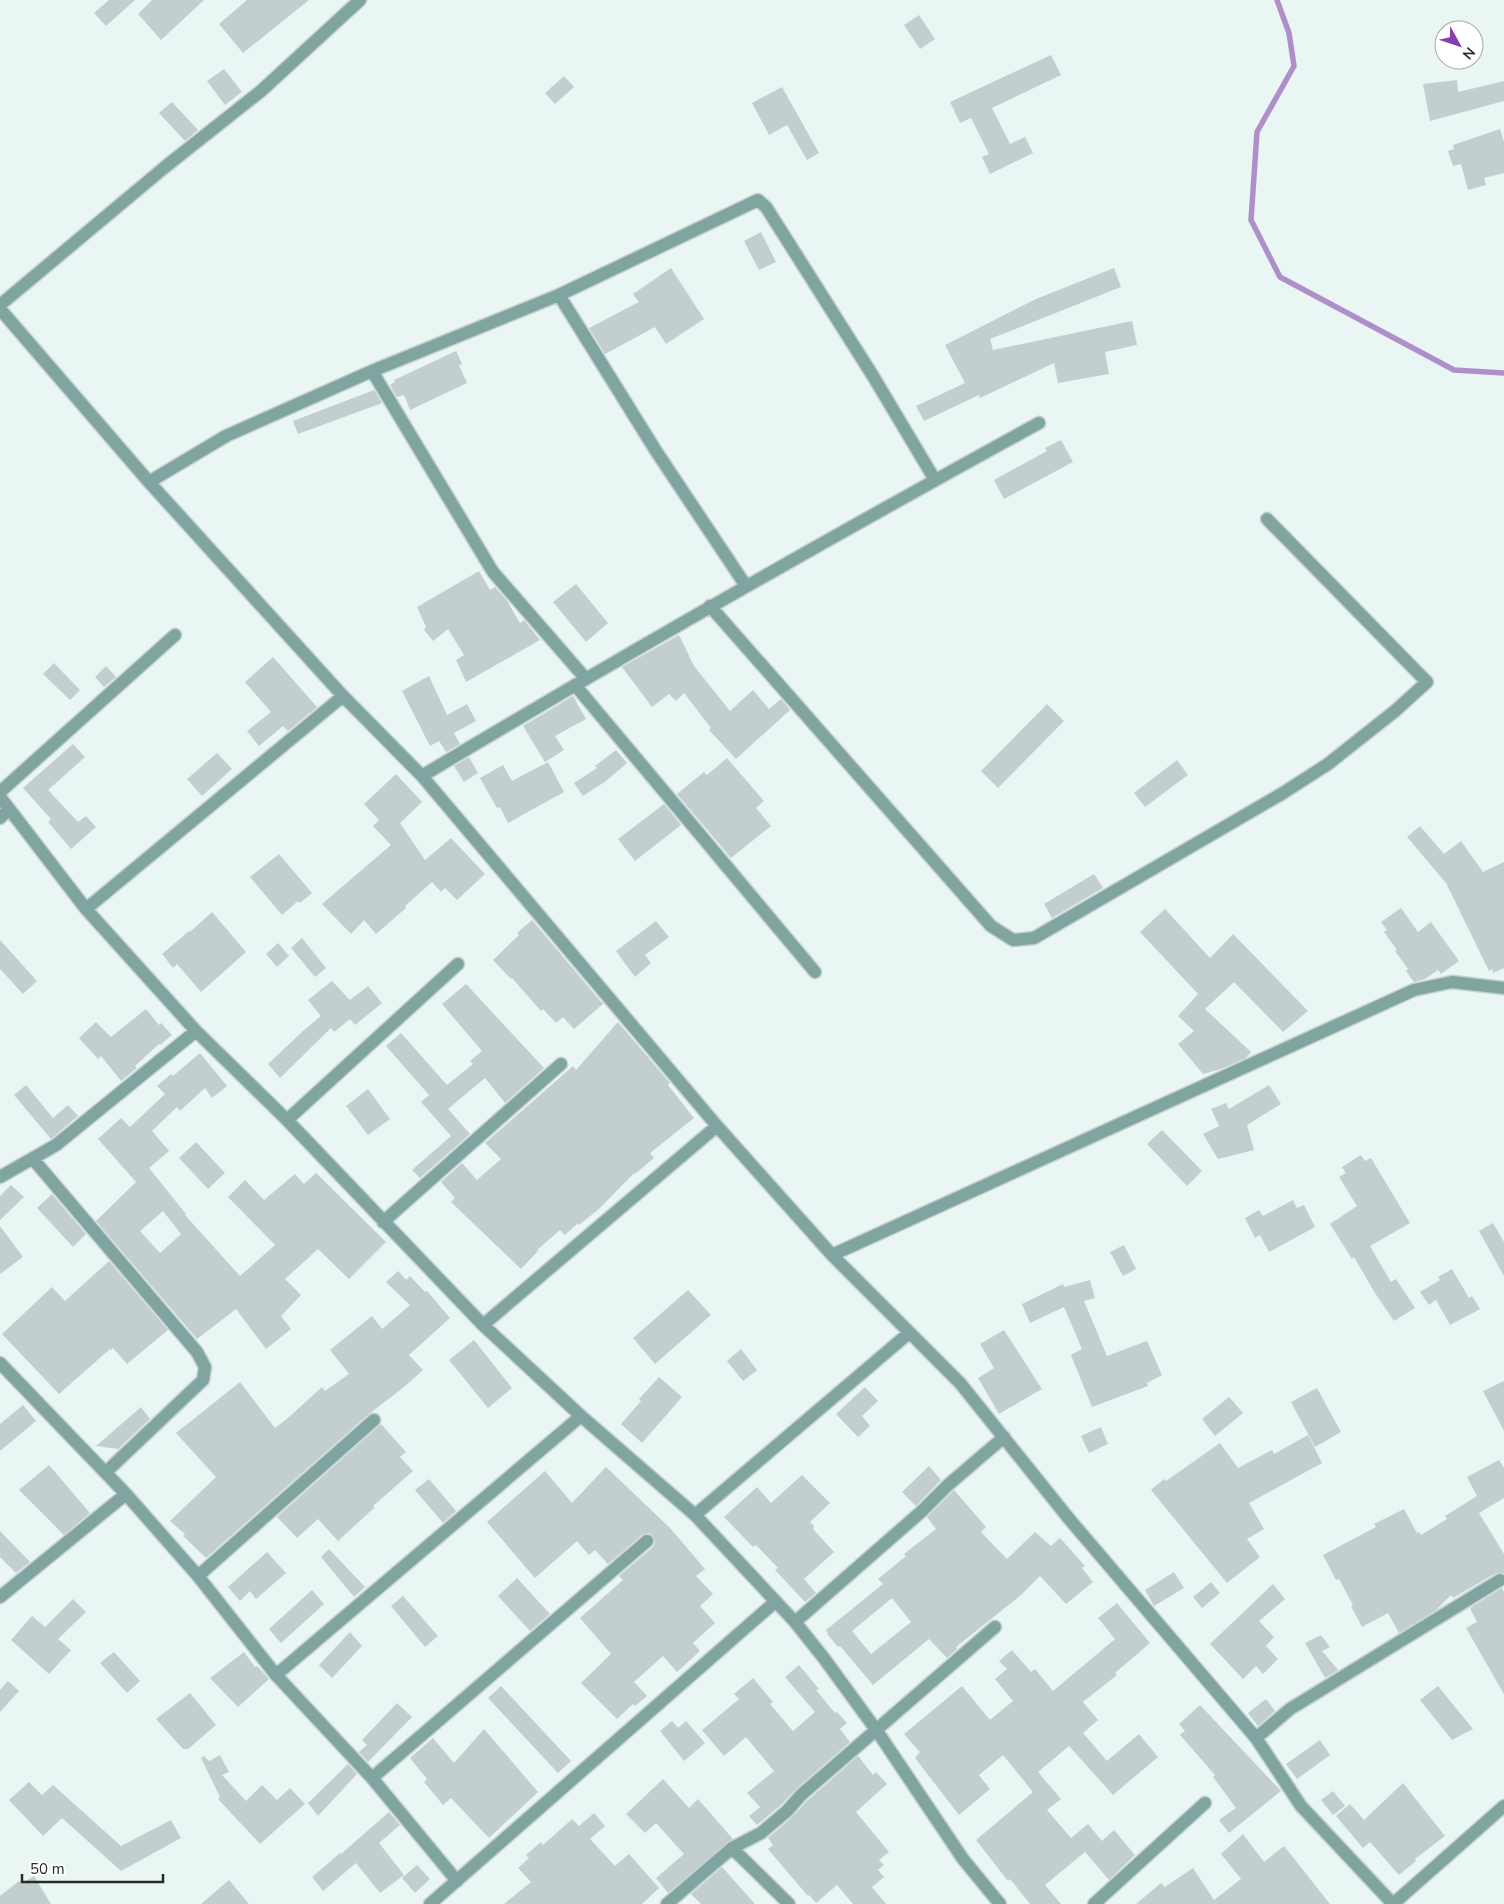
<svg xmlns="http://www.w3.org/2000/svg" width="1504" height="1904" viewBox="0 0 1504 1904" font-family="'Nunito Sans',sans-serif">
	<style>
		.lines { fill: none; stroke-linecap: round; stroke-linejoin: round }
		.stream { stroke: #af8fca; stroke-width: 5.5 }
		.building { fill: #c3cfce; fill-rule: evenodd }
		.minor-casing { stroke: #c6d2d0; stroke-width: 15 }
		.minor { stroke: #80a5a0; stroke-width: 12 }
	</style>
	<rect width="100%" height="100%" fill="#e9f6f4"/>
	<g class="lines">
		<path class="stream" d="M1277,0L1289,33L1294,66L1257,132L1251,220L1280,277L1454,370L1504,373"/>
	</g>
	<path class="building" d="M109,0H135L106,26L94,13Z
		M152,0H204L161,40L138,14Z
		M247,0H309L243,53L219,24Z
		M919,15L935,39L920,49L904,25Z
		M1051,55L1061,75L992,108L1010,144L1025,137L1033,153L990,174L982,157L989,154L971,118L960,123L950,102Z
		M224,69L242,92L225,105L207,81Z
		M564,76L574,87L555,104L545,93Z
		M1457,80L1458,92L1504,81V101L1430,121L1423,84Z
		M782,87L819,153L807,160L787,125L769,135L752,103Z
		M172,102L198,130L185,141L159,113Z
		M1500,129L1504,142V173L1484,178L1486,185L1468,190L1461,164L1453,166L1448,151L1454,149L1453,145Z
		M761,232L776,262L759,270L744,241Z
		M671,268L704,319L666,344L655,327L605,354L589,328L639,302L633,294Z
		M1114,268L1121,287L990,339L993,350L1132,321L1137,345L1105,352L1109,374L1058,383L1054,363L980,398L979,395L924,421L916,406L965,383L945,345L1036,299Z
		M456,351L462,364L459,365L467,383L410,410L404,395L397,397L390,385L395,382L394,380Z
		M374,390L382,403L298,434L293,421Z
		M1061,440L1073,462L1004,499L994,480L1047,451L1045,448Z
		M479,571L490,590L495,587L506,599L520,623L524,620L540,640L466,682L456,660L464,655L448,629L433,641L424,630L426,627L417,607Z
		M576,584L608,623L586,642L553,602Z
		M679,635L694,666L730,711L753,690L769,709L781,699L790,710L736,759L709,730L711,728L684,693L676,701L669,694L652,707L622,667Z
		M273,657L317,707L288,731L283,726L259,746L247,731L271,712L245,682Z
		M54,663L80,690L70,700L43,674Z
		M106,666L116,677L104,687L95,677Z
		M429,676L447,715L467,704L476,721L454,733L460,744L446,752L439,741L430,746L402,691Z
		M573,696L586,719L555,736L564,750L545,762L523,726Z
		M1047,704L1064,721L998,788L981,771Z
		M73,744L85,757L48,790L78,822L86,816L96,827L71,849L48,822L51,819L23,788Z
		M616,750L627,763L606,781L583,796L574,783L597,768L595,766Z
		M217,753L232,769L202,796L187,779Z
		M469,757L478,773L464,782L454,766Z
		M727,758L764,801L756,808L771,826L731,858L677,794L704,772L707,775Z
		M1177,760L1188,775L1145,807L1134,793Z
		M548,762L564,792L508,823L500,807L497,808L480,778L503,765L512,781Z
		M396,774L422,802L400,823L425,860L451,838L485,874L457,900L445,888L441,892L432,882L405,906L406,908L376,934L364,920L351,934L322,904L391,845L373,826L379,820L364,804Z
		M664,804L681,825L635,861L618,839Z
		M1420,826L1444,854L1461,841L1483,872L1504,862V968L1493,973L1492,969L1489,971L1446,883L1407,837Z
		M279,854L312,893L300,903L298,901L282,915L250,877Z
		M1094,874L1103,888L1052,918L1044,904Z
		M1401,908L1418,932L1431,922L1459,961L1441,974L1438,970L1425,979L1414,982L1406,971L1408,969L1395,951L1397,950L1384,932L1387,930L1381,922Z
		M1165,909L1210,958L1233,934L1308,1011L1283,1032L1234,982L1205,1009L1251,1052L1246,1058L1221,1069L1203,1074L1178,1044L1194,1031L1178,1016L1198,994L1140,932Z
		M212,912L246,952L201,992L177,964L173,968L162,954L189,931L190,932Z
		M532,920L603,1004L574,1029L563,1017L556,1023L543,1009L541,1011L512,978L511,979L493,960L519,935L517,933Z
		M656,921L669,937L645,955L651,963L635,977L616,951Z
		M302,938L326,968L315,977L291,948Z
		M0,940L37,981L23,994L0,969Z
		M278,943L289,956L277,967L266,954Z
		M332,981L350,1000L368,986L382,1003L355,1025L350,1019L334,1032L331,1028L280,1078L268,1064L304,1030L321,1016L308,1000Z
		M466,984L544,1068L505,1103L485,1078L448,1109L470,1134L420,1178L412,1170L451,1136L421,1102L429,1095L386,1046L401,1033L447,1085L473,1064L470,1061L482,1051L442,1004Z
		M146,1009L159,1025L161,1023L172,1035L160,1045L159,1044L135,1066L137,1068L121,1081L101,1056L98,1059L79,1038L96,1022L111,1037Z
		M618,1022L670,1083L668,1085L694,1118L650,1153L654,1158L635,1174L634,1173L599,1209L579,1225L578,1223L565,1235L560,1230L537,1250L538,1251L521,1269L451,1202L455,1198L441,1182L462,1163L477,1180L501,1159L485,1143L573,1066L576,1070Z
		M200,1053L227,1086L212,1098L205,1088L180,1111L177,1107L152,1131L169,1151L149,1168L186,1214L185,1215L240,1276L275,1245L228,1197L245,1180L264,1200L295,1174L304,1184L316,1173L386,1242L349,1279L318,1249L285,1279L301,1295L281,1316L291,1329L266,1349L236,1309L197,1339L96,1221L136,1182L98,1139L121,1118L130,1127L165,1094L157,1086L171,1074L173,1076ZM163,1211L181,1234L160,1253L140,1231Z
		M26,1085L53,1118L68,1105L78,1116L51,1139L14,1095Z
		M1269,1085L1281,1104L1247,1125L1254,1150L1218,1159L1203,1134L1219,1126L1211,1109L1226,1103L1229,1109Z
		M368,1089L390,1119L368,1135L346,1106Z
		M1162,1130L1202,1171L1187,1186L1147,1144Z
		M196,1142L225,1173L208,1189L179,1158Z
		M1361,1155L1365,1161L1371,1158L1410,1223L1370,1246L1391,1282L1396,1279L1415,1308L1394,1321L1375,1293L1354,1257L1352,1259L1330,1224L1357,1206L1339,1177L1346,1173L1342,1167Z
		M11,1185L24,1197L0,1220V1196Z
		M52,1194L86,1234L73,1247L37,1208Z
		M1293,1200L1297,1208L1304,1205L1315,1227L1269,1252L1260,1235L1255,1238L1245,1218L1259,1210L1263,1216Z
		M1493,1223L1504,1242V1276L1479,1231Z
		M0,1226L23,1257L0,1274Z
		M1124,1245L1136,1269L1123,1276L1110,1252Z
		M109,1261L168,1330L127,1364L113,1348L111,1350L110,1349L59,1394L2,1334L52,1287L65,1301Z
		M1452,1269L1469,1298L1472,1296L1480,1309L1450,1325L1436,1300L1429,1305L1420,1292L1440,1280L1438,1277Z
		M398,1271L406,1280L410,1276L425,1292L427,1291L450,1318L409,1355L423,1370L404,1387L369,1414L206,1558L183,1536L185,1534L170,1521L216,1477L176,1433L240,1382L275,1428L289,1417L322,1387L325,1391L349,1374L330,1350L372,1316L382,1329L410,1305L386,1282Z
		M1090,1280L1095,1298L1084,1301L1107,1356L1147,1341L1162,1375L1147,1383L1148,1386L1092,1407L1071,1355L1082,1349L1064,1307L1030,1323L1022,1304L1063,1284L1064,1287Z
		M688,1290L711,1315L655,1364L633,1338Z
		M1004,1330L1042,1389L999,1414L978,1378L994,1368L980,1344Z
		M474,1340L512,1388L488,1408L449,1360Z
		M741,1349L757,1370L743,1381L727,1361Z
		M659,1377L682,1397L642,1443L621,1424L641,1401L639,1399Z
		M1504,1381V1431L1483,1391Z
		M865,1387L878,1401L862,1416L870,1426L858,1437L836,1414Z
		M1317,1388L1341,1432L1315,1447L1291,1402Z
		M1229,1397L1243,1413L1215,1436L1202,1419Z
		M23,1405L36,1421L0,1451V1424Z
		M141,1407L150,1419L118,1449L96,1446Z
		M381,1424L406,1452L400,1457L413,1471L373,1506L375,1507L338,1541L318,1519L297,1538L277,1517Z
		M1101,1427L1108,1444L1089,1453L1081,1436Z
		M1308,1435L1322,1463L1249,1503L1264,1529L1247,1539L1260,1557L1227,1583L1151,1490L1164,1479L1166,1481L1220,1443L1238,1468L1272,1450L1274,1454Z
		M1499,1460L1504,1468V1498L1479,1513L1504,1554V1573H1496L1453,1598L1451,1595L1435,1611L1399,1633L1388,1613L1362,1627L1351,1606L1353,1605L1339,1579L1336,1580L1323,1555L1376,1527L1374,1524L1404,1509L1417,1533L1419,1532L1421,1535L1447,1519L1445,1516L1477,1496L1467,1477Z
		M49,1465L90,1513L64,1535L19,1490Z
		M929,1466L941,1480L916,1506L902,1492Z
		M606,1467L670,1528L705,1569L696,1576L713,1594L700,1606L715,1623L693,1643L700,1651L677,1672L663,1656L634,1682L647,1696L635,1706L633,1704L617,1719L581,1683L611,1654L580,1618L623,1580L619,1576L653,1547L655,1543L653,1536L649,1533L642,1535L608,1564L595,1550L589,1555L577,1541L535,1578L487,1522L545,1471L572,1503Z
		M802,1475L830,1503L810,1522L814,1526L813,1529L834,1552L804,1579L816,1593L805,1602L775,1570L778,1568L756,1545L753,1547L724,1517L757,1487L771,1503Z
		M429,1479L456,1511L443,1523L415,1490Z
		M954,1490L986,1527L981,1532L1007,1559L1035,1532L1051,1546L1060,1538L1085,1566L1082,1568L1093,1582L1066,1604L1040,1576L1021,1595L956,1647L957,1649L947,1658L929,1639L873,1685L840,1646L838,1647L827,1634L828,1633L826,1630L883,1584L878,1579L906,1556L904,1554L936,1529L927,1517ZM892,1598L911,1622L871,1654L852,1631Z
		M0,1531L30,1562L16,1573L0,1557Z
		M329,1549L365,1587L354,1597L321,1557Z
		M267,1552L286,1573L256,1599L250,1591L240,1601L228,1587Z
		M1174,1572L1184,1588L1154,1606L1145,1590Z
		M517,1578L550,1614L530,1631L498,1596Z
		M1211,1582L1220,1593L1202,1608L1193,1597Z
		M1273,1584L1285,1599L1259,1621L1274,1637L1266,1646L1278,1659L1263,1674L1256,1666L1243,1679L1210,1644Z
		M1502,1588L1504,1592V1694L1466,1628L1477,1622L1470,1608Z
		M312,1590L324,1604L281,1643L269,1629Z
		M403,1596L438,1636L425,1647L391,1606Z
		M73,1599L86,1612L58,1639L71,1650L49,1674L11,1640L32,1616L45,1627Z
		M1117,1603L1150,1643L1115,1673L1117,1675L1083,1702L1098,1720L1083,1733L1107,1761L1139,1734L1158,1757L1113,1795L1069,1746L1038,1772L1061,1799L1047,1810L1071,1838L1088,1824L1102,1841L1114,1830L1135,1855L1109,1880L1085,1852L1045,1885L1061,1904H1030L1010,1879L1008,1881L976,1840L1033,1792L1003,1755L979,1775L990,1789L959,1815L915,1758L920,1752L904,1734L962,1686L990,1720L1013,1701L995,1679L1007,1669L999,1661L1012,1650L1031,1672L1035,1669L1053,1691L1115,1639L1098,1618Z
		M350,1632L362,1646L332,1678L319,1665Z
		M1321,1635L1330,1647L1322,1651L1338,1670L1325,1678L1305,1643Z
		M114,1652L140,1681L127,1693L100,1663Z
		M244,1652L255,1667L257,1666L269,1679L238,1707L210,1678Z
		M799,1665L819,1689L816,1690L835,1713L837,1712L847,1723L840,1729L850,1742L796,1789L781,1805L757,1825L749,1816L760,1807L747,1793L774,1771L746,1737L724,1756L702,1730L739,1699L734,1694L753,1678L773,1702L770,1704L793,1731L815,1712L785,1677Z
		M8,1681L19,1691L0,1712V1690Z
		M501,1686L571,1761L558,1773L488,1698Z
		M1438,1686L1473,1729L1452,1740L1420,1700Z
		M190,1693L216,1725L188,1749H183L156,1719Z
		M1266,1699L1275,1711L1258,1726L1248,1713Z
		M397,1703L412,1717L368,1762L359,1752L367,1745L362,1740Z
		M1200,1705L1281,1791L1229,1833L1219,1820L1236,1808L1213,1777L1215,1775L1180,1735L1185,1731L1179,1724Z
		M672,1721L678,1728L686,1721L705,1743L684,1761L660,1731Z
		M484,1729L538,1792L489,1838L451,1798L443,1805L424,1782L427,1779L410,1758L433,1738L454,1763Z
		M1320,1740L1330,1755L1297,1779L1286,1764Z
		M220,1755L229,1772L222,1775L246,1801L262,1785L277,1800L290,1788L305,1804L260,1844L218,1799L220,1797L201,1758L204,1756L209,1761Z
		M858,1756L873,1775L876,1772L887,1784L856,1812L889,1852L879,1860L884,1865L878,1870L884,1877L872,1887L886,1904H853L837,1885L816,1903L809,1895L808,1896L778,1861L768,1849L773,1845L768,1838L792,1817L807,1801Z
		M348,1764L357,1774L318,1816L308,1803Z
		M663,1779L689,1808L698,1799L733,1839L668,1893L656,1878L684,1854L656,1823L645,1833L626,1814Z
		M29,1782L42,1795L53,1785L121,1846L171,1820L181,1838L121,1871L62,1818L43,1836L9,1800Z
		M1403,1783L1445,1836L1415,1859L1416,1861L1399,1875L1370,1842L1363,1848L1336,1816L1350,1804L1364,1820Z
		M1333,1791L1345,1806L1333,1815L1321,1800Z
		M389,1812L400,1825L379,1843L404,1875L380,1893L356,1863L323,1891L312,1877L340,1853L341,1854Z
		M594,1813L605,1826L590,1839L615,1866L629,1854L659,1888L642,1904H504L531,1882L518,1868L529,1858L526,1855L541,1842L543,1845L572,1819L579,1826Z
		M1243,1834L1264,1862L1284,1846L1330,1904H1136L1161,1883L1165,1887L1193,1868L1214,1900L1241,1879L1221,1854Z
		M417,1865L430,1879L415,1893L402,1878Z
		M722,1867L755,1904H701L691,1894Z
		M34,1876L51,1904H0V1896L19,1881L22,1883Z
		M229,1880L249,1904H201Z"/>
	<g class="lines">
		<g class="minor-casing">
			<path id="minor" d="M559,295L656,451L746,586
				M0,305L165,167L261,91L360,0
				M0,309L149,482L343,696L422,776L717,1126L832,1255L960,1383L1070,1520L1256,1738L1301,1806L1393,1904
				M372,371L493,572L586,679
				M149,482L226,436L372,371L559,295L758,200L766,207L873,376L935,480
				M710,606L991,926L1013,940L1034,938L1283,793L1328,764L1395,711L1427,682L1267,519
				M575,685L815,972
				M422,776C625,654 831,537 1039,423
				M0,792L175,635
				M0,797L86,909L196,1031L287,1120L483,1325L581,1416L695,1515L795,1622L823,1657L877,1731L963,1859L1000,1904
				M0,818L9,809
				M86,909L343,696
				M287,1120L458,964
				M33,1159L197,1352L205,1367L203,1380L106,1472
				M0,1177L56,1145L196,1031
				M383,1222L561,1064
				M832,1255L1414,990L1452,982L1504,988
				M483,1325L717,1126
				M0,1363L126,1494L198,1576L276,1675L372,1778L457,1881
				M695,1515L909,1333
				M198,1576L374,1420
				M0,1597L126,1494
				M795,1622L922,1511L948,1485L1004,1437
				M276,1675L581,1416
				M1256,1738L1290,1709L1500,1580
				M372,1778L647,1541
				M732,1848L789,1904
				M430,1904L775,1602
				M667,1904L732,1848L761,1833L787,1811L801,1795L995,1627
				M1094,1904L1205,1803
				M1393,1904L1504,1806"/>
		</g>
		<use href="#minor" class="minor"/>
	</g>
	<g transform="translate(1459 45) rotate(130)"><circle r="24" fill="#ffffff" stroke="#a9abaa"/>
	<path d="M0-4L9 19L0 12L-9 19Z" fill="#843fb3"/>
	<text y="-8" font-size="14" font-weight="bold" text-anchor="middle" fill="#272c2b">N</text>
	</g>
	<path d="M22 1874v8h141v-8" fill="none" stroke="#272c2b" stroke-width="2.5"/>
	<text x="30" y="1874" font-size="15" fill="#272c2b" stroke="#ffffff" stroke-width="4" paint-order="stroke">50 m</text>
</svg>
